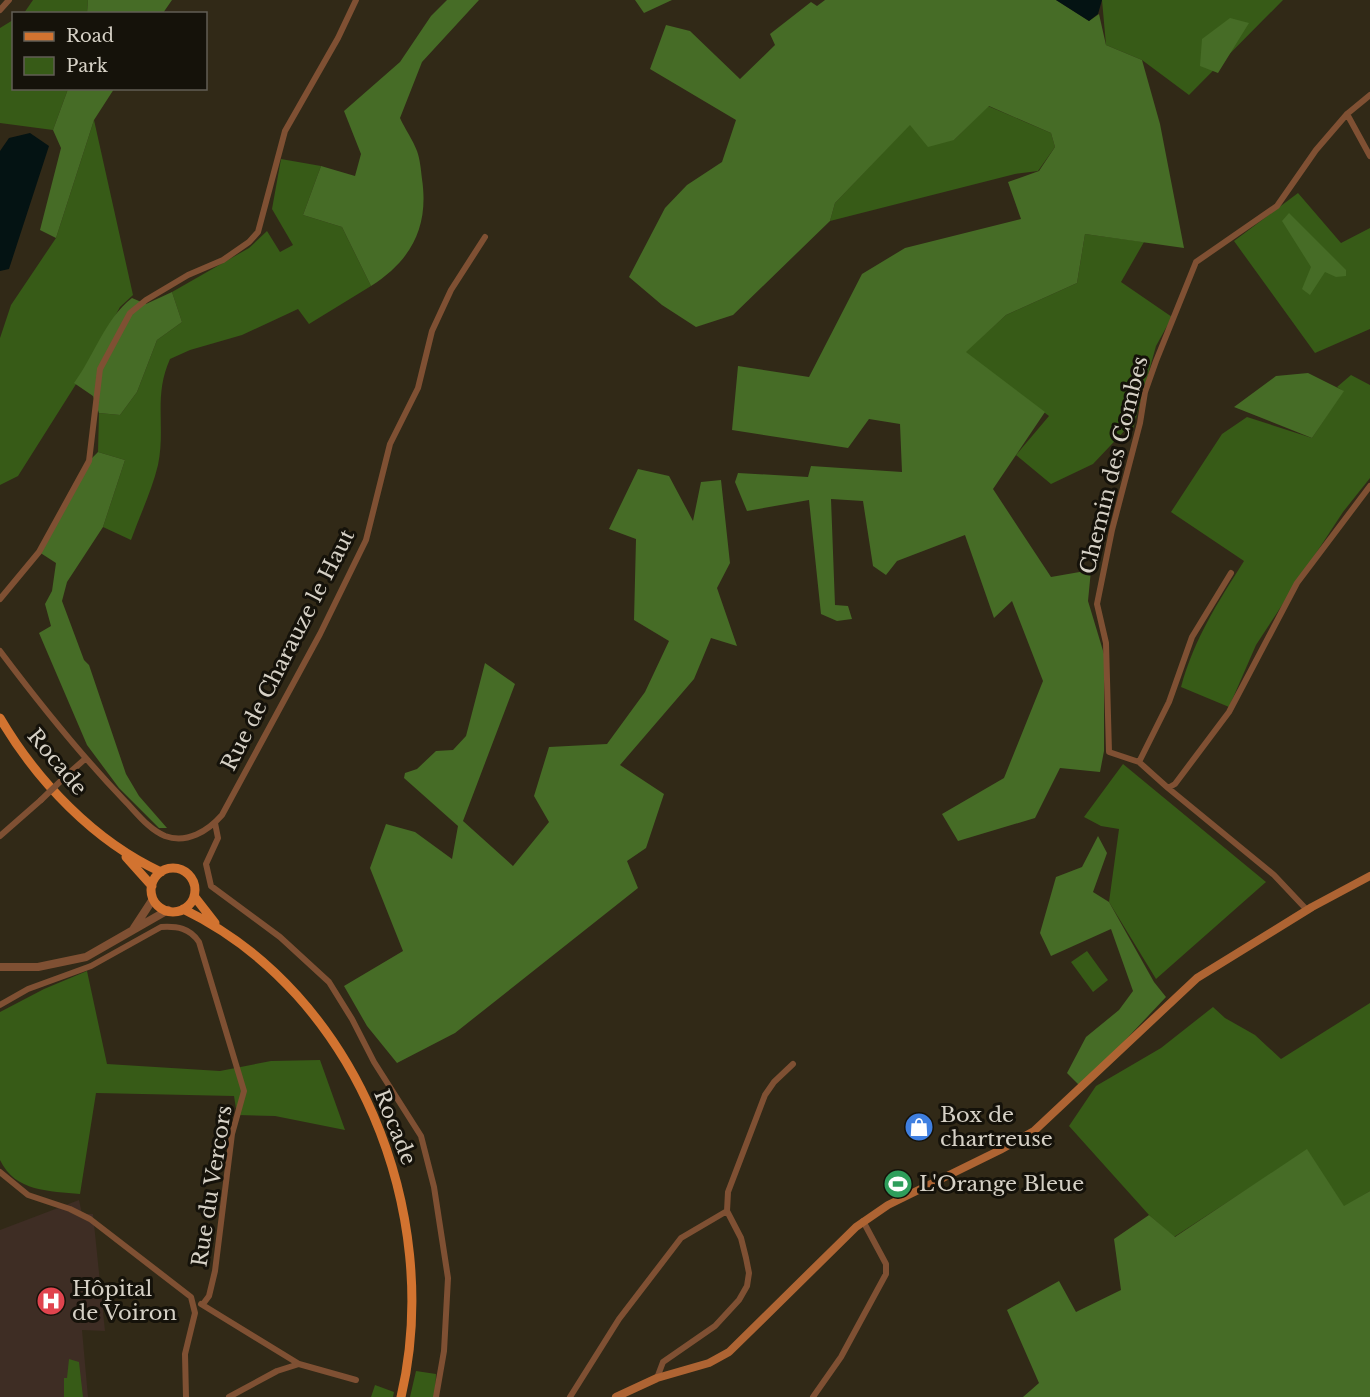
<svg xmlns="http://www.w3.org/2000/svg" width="1370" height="1397" viewBox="0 0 1370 1397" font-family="'Libre Baskerville',serif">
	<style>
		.medical { fill: #3e2d24 }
		.green { fill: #375b17 }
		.forest { fill: #466c26 }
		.water { fill: #041313 }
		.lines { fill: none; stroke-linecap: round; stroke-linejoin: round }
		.minor { stroke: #7f5033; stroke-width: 6 }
		.tertiary { stroke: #7f5033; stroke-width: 8 }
		.secondary { stroke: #ae6433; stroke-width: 8 }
		.primary { stroke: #d27330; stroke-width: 9 }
		.minor-bridge { stroke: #7f5033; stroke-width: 6 }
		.labels { text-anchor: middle; stroke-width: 6; stroke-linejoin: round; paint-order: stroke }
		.street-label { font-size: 21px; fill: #d6d1c6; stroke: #15120a }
		.poi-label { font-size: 21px; fill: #d6d1c6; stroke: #15120a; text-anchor: start }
	</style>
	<rect width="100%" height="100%" fill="#312917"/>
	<path class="medical" d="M79,1200L82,1214H93L105,1331L82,1330L88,1397H0V1230Z"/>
	<path class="green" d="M33,0H88L87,13H24Z
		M1102,0H1283L1189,95L1142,60L1106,45Z
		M13,20L14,88L68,89L53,130L0,123V28Z
		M988,106L1051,133L1055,147L1038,171L1015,174L830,221L835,203L910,124L954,140Z
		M94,120L133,295L120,307L90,362L18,476L0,485V338L11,305L56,238Z
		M281,159L321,166L303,215L342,227L371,286L309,324L298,309L242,335L190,350L170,359C153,397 166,426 158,465C152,490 140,515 131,540L103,527L125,460L98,452L99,413L120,415L137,392L157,340L182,322L172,292L249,248L267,231L280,252L293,245L272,209Z
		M1298,193L1341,243L1370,228V329L1315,353L1234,241Z
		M1085,234L1144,242L1121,282L1172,317L1156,346L1133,429L1128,427L1093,464L1051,484L1016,455L1049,416L965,352L1006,315L1077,283Z
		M1351,375L1370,385V478L1343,512L1256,645L1229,707L1181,687C1195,637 1217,604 1244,561L1171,512L1222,434L1247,417L1312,438L1343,391L1337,387Z
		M1123,764L1266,882L1156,979L1109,902L1119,829L1101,826L1084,817Z
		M1087,951L1108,980L1093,992L1071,962Z
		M87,971L107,1064L220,1071L271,1061L320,1060L345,1130L275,1116L237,1115L234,1096L96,1093L80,1194C50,1191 15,1192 0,1160V1012L44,989Z
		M1370,1003V1191L1344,1207L1307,1150L1174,1237L1149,1215L1069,1126L1096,1086L1161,1048L1213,1007L1225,1018L1255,1035L1281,1059Z
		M69,1359L79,1362L83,1397H64V1378H67Z
		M416,1371L436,1374L435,1397H410Z
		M375,1385L394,1392L393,1397H371Z"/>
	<path class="forest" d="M88,0H172L163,13H87Z
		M447,0H479L422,62L400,118C405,129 413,140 417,151C420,159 421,170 422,179C429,226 412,260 371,286L342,227L303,215L321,166L355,176L361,154L344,111L400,62L431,16Z
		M635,0H672L644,13Z
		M825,0H1056L1089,21L1099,14L1106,45L1142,60L1160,124L1184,248L1085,234L1077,283L1006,315L966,352L1045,412L993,489L1051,577L1091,570L1088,601L1104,654V751L1100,772L1060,768L1035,818L958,841L942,814L1004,778L1043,681L1012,601L994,618L965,535L897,561L886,575L873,566L863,501L831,499L835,605L848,606L852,619L837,621L821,614L809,500L747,511L735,482L738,473L808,477L811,466L902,472L900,424L869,419L848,448L732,430L738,366L809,377L862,274L905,248L1021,219L1008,182L1039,171L1055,147L1051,133L989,106L954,140L928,147L910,125L835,203L830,221L733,315L696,327L662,305L629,277L665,208L687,185L722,162L736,120L650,69L666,25L690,31L740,79L775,45L770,34L811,2L817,6Z
		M1230,18L1249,23L1218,73L1200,66L1202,39Z
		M68,89H114L94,120L56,238L40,230L61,148L53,130Z
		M1289,213L1346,270V276L1336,277L1325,272L1310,295L1302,289L1311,267L1282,221Z
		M172,292L182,322L157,340L137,392L120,415L99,413L93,396L74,383C94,356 105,319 132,298L146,304Z
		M1308,373L1344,391L1312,438L1234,407L1276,376Z
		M98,452L125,460L103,527L67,582L62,601L84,660L89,665L126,774L139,796L167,828H159L119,788L87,745L39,633L51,626L45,604L52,591L56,563L39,552L89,461Z
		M638,469L669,476L693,521L701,482L721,480L730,563L717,588L737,646L711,638L694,679L620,765L664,794L646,848L627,861L638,888L455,1033L397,1063L367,1026L344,986L403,951L370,868L386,824L415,832L452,859L458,826L404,778L405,773L417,769L436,751L453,750L466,736L485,663L515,684L463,821L513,866L549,822L534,796L549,747L607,744L645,692L669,641L634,620L636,539L609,529Z
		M1098,836L1107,853L1093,892L1109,902L1154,982L1166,997L1081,1087L1067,1073L1086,1037L1119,1010L1133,991L1111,929L1051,956L1040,933L1056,877L1082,867Z
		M1307,1149L1344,1206L1370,1191V1397H1023L1039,1383L1007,1310L1059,1281L1076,1312L1121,1290L1114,1239L1149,1215L1175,1237Z"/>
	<path class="water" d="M1056,0H1102L1098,14L1089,21Z
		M30,133L49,146L9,269L0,271V151L9,138Z"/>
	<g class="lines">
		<path class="minor" d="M0,10L9,0
			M1370,95L1347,114L1316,150L1277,206L1196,262L1156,361L1145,392L1140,423L1112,530L1097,604L1106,643L1109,752L1139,762L1168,788L1175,784L1229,712L1297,583L1370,486
			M1347,114L1370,156
			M0,599L39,552L89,461L100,369L130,313L146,300L188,275L223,260L249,242L258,232L285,131L338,38L356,0
			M0,651C39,703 79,753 124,800C136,812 148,829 165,836C187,844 208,831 222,815L320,634L366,540L390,444L418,388L432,331L451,290L485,237
			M1139,762L1169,702L1192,637L1231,573
			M68,774L85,759
			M1168,788L1274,875L1307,910
			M215,823L218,838L206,864L211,886L280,937L329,982L352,1019L374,1062L421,1136L434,1187L448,1278L444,1351L436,1397
			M0,836L41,800
			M0,1005L28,989L91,966L161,927C177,926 190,928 199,942L244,1091L232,1134L215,1271L209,1296L203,1304
			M0,1172L28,1195L70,1209L90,1219L191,1297L195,1313L185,1354L186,1397
			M201,1304L299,1364L356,1380
			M657,1378L663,1362L715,1326L739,1300L747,1286L749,1273L746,1258L741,1238L727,1211L728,1192L765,1095L774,1082L793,1064
			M229,1397L277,1371L299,1364
			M570,1397L619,1319L681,1238L727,1211
			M813,1397L841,1357L886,1274V1264L863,1221"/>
		<path class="tertiary" d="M134,928L153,899
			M0,967H38L86,957L168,910"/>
		<path class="secondary" d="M616,1397L657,1378L709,1363L729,1352L856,1227L888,1205L1000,1150L1034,1131L1197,978L1312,907L1370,876"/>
		<path class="primary" d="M0,718C37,781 94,841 161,872
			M126,857L152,886
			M151 890a22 22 0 1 1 44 0a22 22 0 1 1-44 0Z
			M194,896L215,923
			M183,909C357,993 444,1213 401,1397"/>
		<path class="minor-bridge" d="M41,800L68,774"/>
	</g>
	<defs>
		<g id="shop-disc" transform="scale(1.5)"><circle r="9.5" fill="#3f7fe0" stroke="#15120a"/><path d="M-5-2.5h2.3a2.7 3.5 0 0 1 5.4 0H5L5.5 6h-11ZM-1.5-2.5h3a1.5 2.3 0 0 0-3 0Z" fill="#fff"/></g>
		<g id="stadium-disc" transform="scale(1.5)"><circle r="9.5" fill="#2e9e5b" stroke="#15120a"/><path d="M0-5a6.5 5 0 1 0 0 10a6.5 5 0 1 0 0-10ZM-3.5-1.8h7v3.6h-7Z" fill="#fff"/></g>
		<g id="hospital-disc" transform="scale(1.5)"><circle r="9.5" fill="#e0444e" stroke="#15120a"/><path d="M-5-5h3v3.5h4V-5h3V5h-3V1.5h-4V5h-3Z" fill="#fff"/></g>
	</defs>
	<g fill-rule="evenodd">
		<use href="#shop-disc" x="919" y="1127"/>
		<use href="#stadium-disc" x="898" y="1184"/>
		<use href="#hospital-disc" x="51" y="1301"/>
	</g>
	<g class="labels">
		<g class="street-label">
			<text transform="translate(1114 465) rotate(-76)" y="7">Chemin des Combes</text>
			<text transform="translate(288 650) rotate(-63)" y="7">Rue de Charauze le Haut</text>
			<text transform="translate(57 762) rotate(50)" y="7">Rocade</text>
			<text transform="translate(395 1127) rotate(68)" y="7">Rocade</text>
			<text transform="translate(212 1186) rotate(-81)" y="7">Rue du Vercors</text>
		</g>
		<g class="poi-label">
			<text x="940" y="1122">Box de<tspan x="940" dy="24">chartreuse</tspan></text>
			<text x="919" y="1191">L'Orange Bleue</text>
			<text x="72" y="1296">Hôpital<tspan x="72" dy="24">de Voiron</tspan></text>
		</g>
	</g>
	<rect x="12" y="12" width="195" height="78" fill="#15120a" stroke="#625e55" stroke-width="1.5"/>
	<rect x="24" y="32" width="30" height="9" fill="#d27330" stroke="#625e55" stroke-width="1.5"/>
	<text x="66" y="42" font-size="18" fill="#d6d1c6">Road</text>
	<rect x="24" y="57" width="30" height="18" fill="#375b17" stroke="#625e55" stroke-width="1.5"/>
	<text x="66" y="72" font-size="18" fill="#d6d1c6">Park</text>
</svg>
